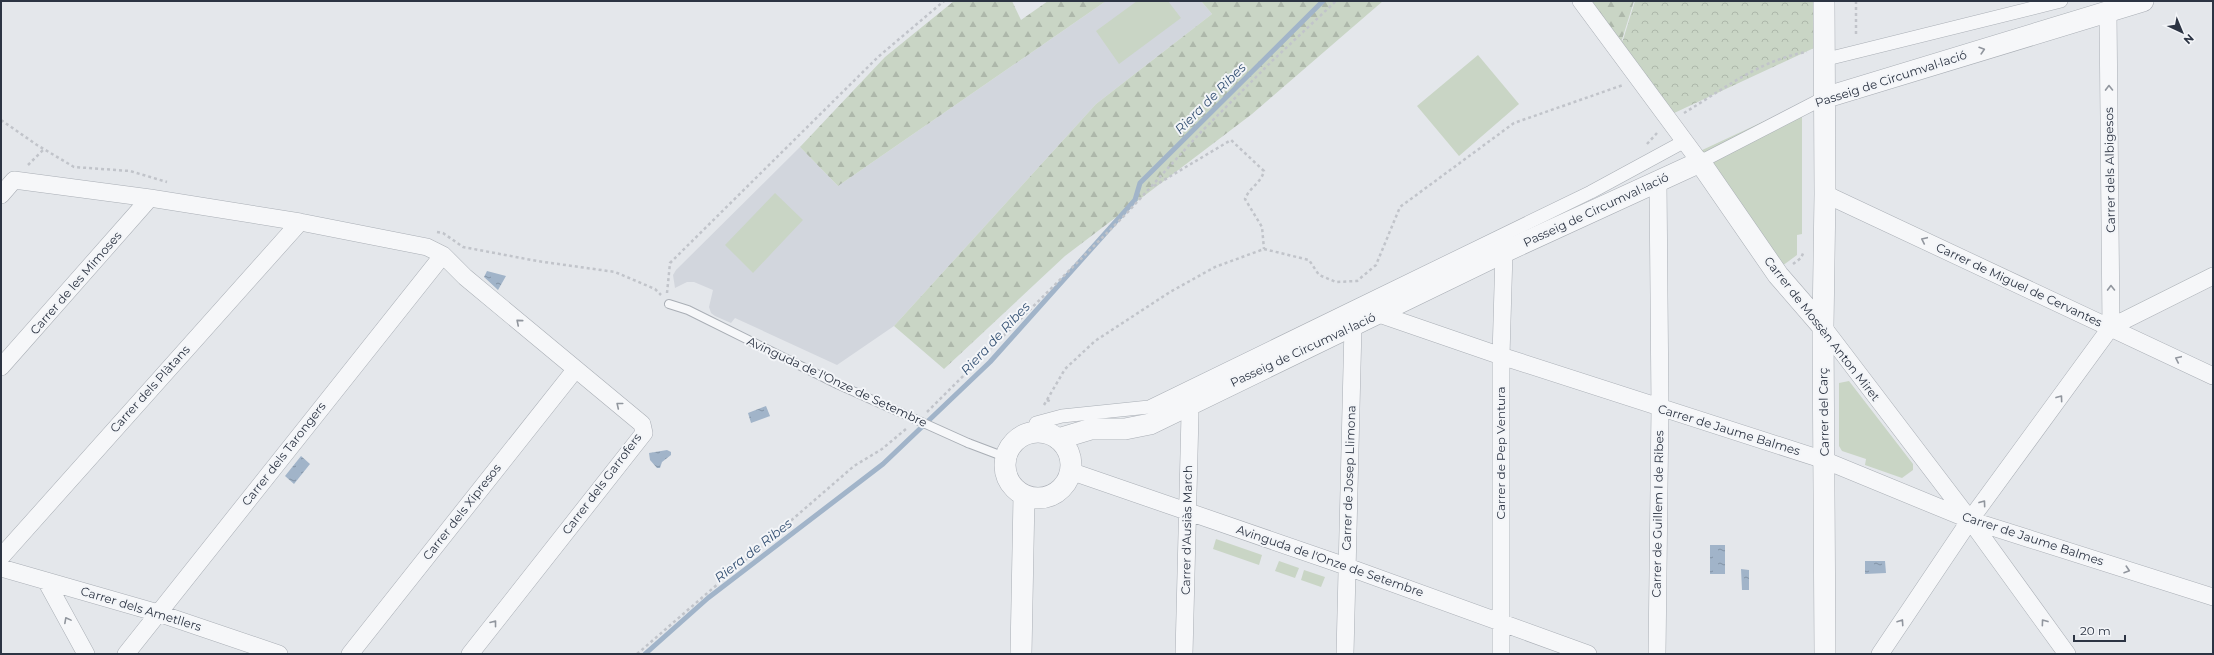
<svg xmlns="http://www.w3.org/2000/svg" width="2214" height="655" viewBox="0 0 2214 655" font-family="Montserrat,sans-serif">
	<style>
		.built { fill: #d2d6dd }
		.green { fill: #c9d5c5 }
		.forest { fill: url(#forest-firs) }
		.park { fill: url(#park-crowns) }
		.water { fill: url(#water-ripples) }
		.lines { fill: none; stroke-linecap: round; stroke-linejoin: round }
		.stream { stroke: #a1b4c9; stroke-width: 5 }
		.service-casing { stroke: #a9aeb5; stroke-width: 10 }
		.pedestrian-casing { stroke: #a9aeb5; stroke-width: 14 }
		.minor-casing { stroke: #a9aeb5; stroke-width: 18 }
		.tertiary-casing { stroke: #a9aeb5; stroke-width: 22 }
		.path { stroke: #c1c4ca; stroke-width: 2.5; stroke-dasharray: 3 3; stroke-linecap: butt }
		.service { stroke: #f6f7f9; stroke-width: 8 }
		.pedestrian { stroke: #f6f7f9; stroke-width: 13 }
		.minor { stroke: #f6f7f9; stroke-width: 17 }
		.tertiary { stroke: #f6f7f9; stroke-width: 21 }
		.service-bridge-casing { stroke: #a9aeb5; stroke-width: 10; stroke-linecap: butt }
		.service-bridge { stroke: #f6f7f9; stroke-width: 8 }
		.oneway { stroke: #91969e }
		.labels { text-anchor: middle; stroke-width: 4; stroke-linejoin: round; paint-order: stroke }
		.street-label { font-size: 12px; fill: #2c3443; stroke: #f3f5f8 }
		.water-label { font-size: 13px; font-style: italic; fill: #375375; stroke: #f3f5f8 }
	</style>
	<defs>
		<pattern id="forest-firs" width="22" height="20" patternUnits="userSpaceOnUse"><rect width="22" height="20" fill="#c9d5c5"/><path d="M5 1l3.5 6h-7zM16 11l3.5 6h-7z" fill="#adb7aa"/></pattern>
		<pattern id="park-crowns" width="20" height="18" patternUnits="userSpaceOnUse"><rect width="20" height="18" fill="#c9d5c5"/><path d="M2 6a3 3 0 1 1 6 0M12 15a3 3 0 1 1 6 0" fill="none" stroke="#adb7aa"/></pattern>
		<pattern id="water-ripples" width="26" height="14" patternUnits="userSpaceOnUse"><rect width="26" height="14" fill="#a1b4c9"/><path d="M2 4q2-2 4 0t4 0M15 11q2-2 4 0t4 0" fill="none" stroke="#8393a5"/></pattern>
	</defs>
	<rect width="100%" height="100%" fill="#e4e7eb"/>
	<path class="built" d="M1106,1H1201L1212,14L1096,104L894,326L837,365L735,318L731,323L715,316L711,313L709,307L713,290L694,282H687L675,288L673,275L676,270L800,147L838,186Z"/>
	<path class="green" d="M1137,1H1168L1181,18L1119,64L1096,31Z
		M1478,55L1519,104L1459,156L1417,106Z
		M1788,110L1802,114V234L1797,235V255L1782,266L1698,152Z
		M775,193L803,220L753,273L725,245Z
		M1849,381L1913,464V470L1902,478L1865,465L1866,459L1842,451L1839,446V383Z
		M1216,539L1262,555L1259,565L1213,549Z
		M1279,561L1299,568L1295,578L1275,571Z
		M1304,570L1325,577L1321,587L1301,580Z"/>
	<path class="forest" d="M954,1H1012L1021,20L1048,1H1106L838,186L800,147L885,57Z
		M1201,1H1383L1252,114L1065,256L944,369L894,326L1096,104L1212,14Z
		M1588,1H1634L1620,46Z"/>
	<path class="park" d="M1635,1H1815L1814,48L1672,114L1621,46Z"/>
	<path class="water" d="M487,271L506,276L498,290L484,277Z
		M766,406L770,416L751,423L748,413Z
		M667,450L671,452V455L662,462L660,468H657L650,460L649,453Z
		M301,456L310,464L294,484L285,476Z
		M1710,545H1725V574H1710Z
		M1865,561H1885L1886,573L1865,574Z
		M1741,569L1749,570V590H1742Z"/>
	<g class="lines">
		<path class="stream" d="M645,654L708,598L883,464L990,362L1135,200L1140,183L1323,1"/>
		<g class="service-casing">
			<path id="service" d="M669,304L688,310L837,384
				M968,443L1005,457"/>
		</g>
		<g class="pedestrian-casing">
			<path id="pedestrian" d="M1823,60L2061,1
				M1700,162L1824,98
				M1036,423L1062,416L1149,407L1591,192L1685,141"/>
		</g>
		<g class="minor-casing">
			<path id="minor" d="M1581,1L1700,162
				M2108,12L2111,327
				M1825,194L2213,376
				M1,195L14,180L150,198L300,222L427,247L443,255L465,277L642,424L644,433L470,654
				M1379,314L1501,356L1824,460L1970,520L2213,597
				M1823,327L1970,520L2067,654
				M1,367L150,198
				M1070,471L1334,562L1588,654
				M1,557L300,222
				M1,568L158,613L279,654
				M46,581L86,654
				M126,654L443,255
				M350,654L575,370
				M1184,654L1190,414L1187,407
				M1345,654L1353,326
				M1501,654V356L1504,252
				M1657,654L1660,408L1658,182
				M1880,654L1970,520L2111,327L2213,276"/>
		</g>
		<g class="tertiary-casing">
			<path id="tertiary" d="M1824,1L1825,194L1823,327L1825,654
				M1824,98L2143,1
				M1005 465a33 33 0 1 1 66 0a33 33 0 1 1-66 0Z
				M1058,439L1091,429H1125L1150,424L1504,252L1700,162L1778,275L1823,327
				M1021,654L1024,496"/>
		</g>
		<path class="path" d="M1856,1V36
			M1684,113C1722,90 1762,59 1807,52
			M1,120L37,145L74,167L130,171L167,182
			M1647,144L1657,133
			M28,165L44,149
			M1154,186L1231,140L1264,171C1261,183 1249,188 1245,199L1262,227L1264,249
			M437,232L443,233L463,247L537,261L615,272L655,289L661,295
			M1793,264L1801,258L1804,251
			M667,293L670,263L878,57L944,1
			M1047,400L1052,402
			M1044,405L1065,369L1095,341L1170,292L1215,267L1264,249L1309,260L1319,275L1336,282L1357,281L1376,265L1400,207L1514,123L1623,85
			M927,412L1127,213L1200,133L1271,62L1336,1
			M637,654L854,466L882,449L906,429"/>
		<use href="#service" class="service"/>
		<use href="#pedestrian" class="pedestrian"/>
		<use href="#minor" class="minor"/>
		<use href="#tertiary" class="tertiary"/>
		<g class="service-bridge-casing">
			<path id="service-bridge" d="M837,384L968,443"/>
		</g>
		<use href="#service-bridge" class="service-bridge"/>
	</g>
	<defs><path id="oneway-chevron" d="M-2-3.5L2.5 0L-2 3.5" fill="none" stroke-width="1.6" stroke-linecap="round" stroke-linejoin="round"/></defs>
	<g class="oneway">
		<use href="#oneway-chevron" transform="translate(1982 50) rotate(-17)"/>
		<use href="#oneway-chevron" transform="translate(2109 88) rotate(-91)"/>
		<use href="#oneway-chevron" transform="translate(1924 240) rotate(-155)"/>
		<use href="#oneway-chevron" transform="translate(2111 288) rotate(-91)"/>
		<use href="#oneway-chevron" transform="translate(519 322) rotate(-140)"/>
		<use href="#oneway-chevron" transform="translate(2178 359) rotate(-155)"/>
		<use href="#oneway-chevron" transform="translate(2060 398) rotate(-54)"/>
		<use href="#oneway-chevron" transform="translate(619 405) rotate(-141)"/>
		<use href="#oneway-chevron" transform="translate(1983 503) rotate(-54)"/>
		<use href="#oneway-chevron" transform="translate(2127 570) rotate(18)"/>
		<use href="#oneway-chevron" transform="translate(67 620) rotate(-118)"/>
		<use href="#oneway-chevron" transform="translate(1901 622) rotate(-56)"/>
		<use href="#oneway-chevron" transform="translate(2044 622) rotate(-126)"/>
		<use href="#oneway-chevron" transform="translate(494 623) rotate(-52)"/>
	</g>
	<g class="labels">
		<g class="street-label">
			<text transform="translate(1891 79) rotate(-18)" y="4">Passeig de Circumval·lació</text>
			<text transform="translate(2110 170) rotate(-91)" y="4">Carrer dels Albigesos</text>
			<text transform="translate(1596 210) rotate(-25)" y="4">Passeig de Circumval·lació</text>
			<text transform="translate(76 283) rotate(-49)" y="4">Carrer de les Mimoses</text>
			<text transform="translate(2019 285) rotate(25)" y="4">Carrer de Miguel de Cervantes</text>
			<text transform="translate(1822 329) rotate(52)" y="4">Carrer de Mossèn Anton Miret</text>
			<text transform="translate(1303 350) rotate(-25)" y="4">Passeig de Circumval·lació</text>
			<text transform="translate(837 382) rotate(25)" y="4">Avinguda de l'Onze de Setembre</text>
			<text transform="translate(150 389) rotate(-48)" y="4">Carrer dels Plàtans</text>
			<text transform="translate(1824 412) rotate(-91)" y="4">Carrer del Carç</text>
			<text transform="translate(1729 430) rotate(17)" y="4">Carrer de Jaume Balmes</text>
			<text transform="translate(1501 453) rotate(-90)" y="4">Carrer de Pep Ventura</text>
			<text transform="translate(284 454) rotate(-52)" y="4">Carrer dels Tarongers</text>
			<text transform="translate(1349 478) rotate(-88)" y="4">Carrer de Josep Llimona</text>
			<text transform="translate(602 484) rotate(-53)" y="4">Carrer dels Garrofers</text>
			<text transform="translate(462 512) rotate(-52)" y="4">Carrer dels Xipresos</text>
			<text transform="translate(1658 514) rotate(-89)" y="4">Carrer de Guillem I de Ribes</text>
			<text transform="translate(1187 530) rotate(-89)" y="4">Carrer d'Ausiàs March</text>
			<text transform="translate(2033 539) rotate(18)" y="4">Carrer de Jaume Balmes</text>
			<text transform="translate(1330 561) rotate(19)" y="4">Avinguda de l'Onze de Setembre</text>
			<text transform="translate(141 609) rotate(17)" y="4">Carrer dels Ametllers</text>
		</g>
		<g class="water-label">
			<text transform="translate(1210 98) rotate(-45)" y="5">Riera de Ribes</text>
			<text transform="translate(995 338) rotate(-47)" y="5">Riera de Ribes</text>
			<text transform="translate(753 550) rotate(-38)" y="5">Riera de Ribes</text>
		</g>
	</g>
	<rect width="2214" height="655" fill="none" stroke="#2c3443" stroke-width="4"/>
	<g transform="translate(2182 32) rotate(136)" stroke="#f3f5f8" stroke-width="3" paint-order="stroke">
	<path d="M0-3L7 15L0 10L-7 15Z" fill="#2c3443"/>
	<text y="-6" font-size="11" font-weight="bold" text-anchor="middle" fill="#2c3443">N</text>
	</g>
	<path d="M2074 635v6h51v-6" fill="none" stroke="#2c3443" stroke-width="2"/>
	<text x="2080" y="635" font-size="12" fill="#2c3443" stroke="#f3f5f8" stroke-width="3" paint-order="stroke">20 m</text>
</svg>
